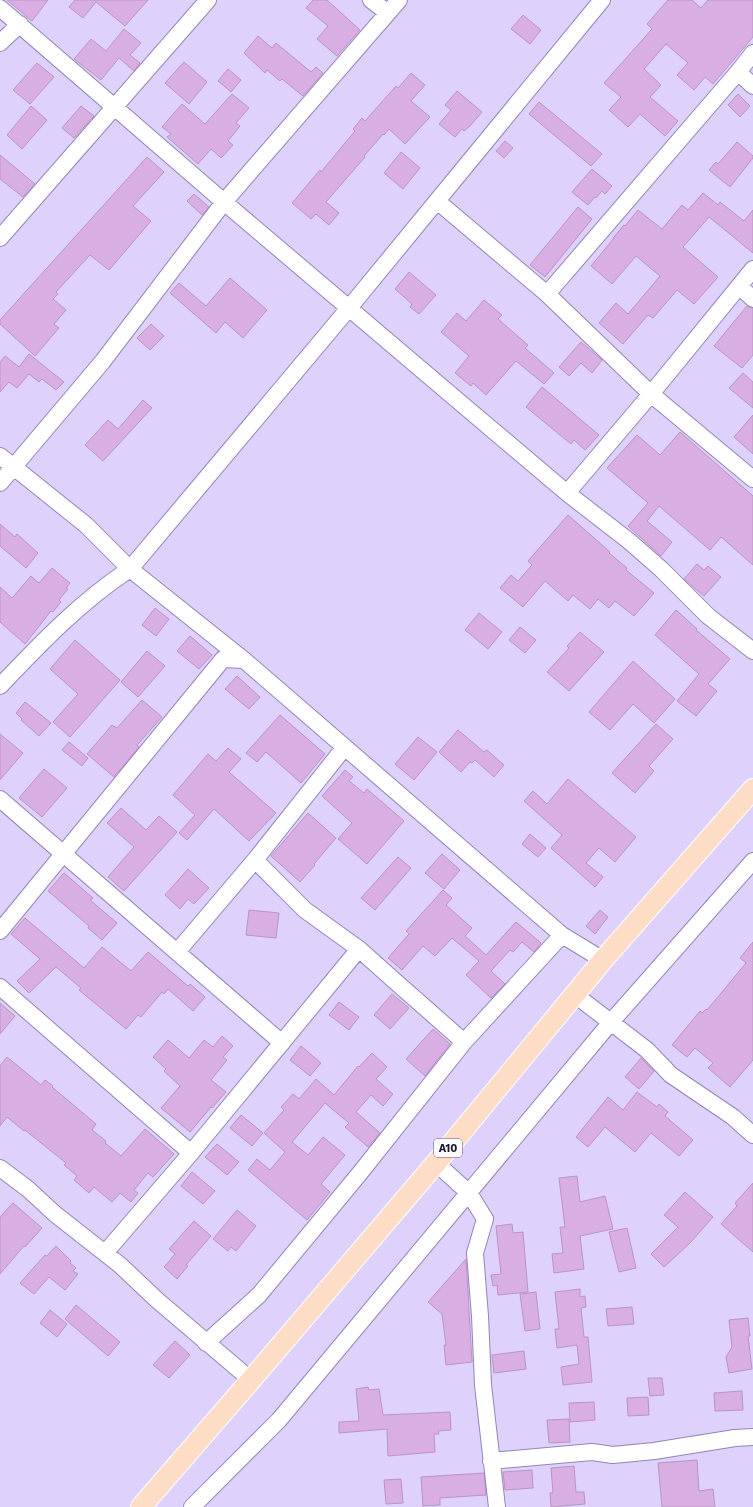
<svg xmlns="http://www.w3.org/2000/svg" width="753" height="1507" viewBox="0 0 753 1507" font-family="'Work Sans',sans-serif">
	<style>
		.building { fill: #d9aee3; stroke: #b995c1 }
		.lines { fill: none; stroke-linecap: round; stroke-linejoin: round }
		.minor-casing { stroke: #9584b6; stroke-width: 18 }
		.major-casing { stroke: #fff; stroke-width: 22 }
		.minor { stroke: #fff; stroke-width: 16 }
		.major { stroke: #fdddc5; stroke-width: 20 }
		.labels { text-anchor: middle; stroke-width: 3.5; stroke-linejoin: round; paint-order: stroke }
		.shield { fill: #faf9fe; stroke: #5f5b6a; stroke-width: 1 }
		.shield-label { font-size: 11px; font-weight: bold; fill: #1d172a }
	</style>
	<rect width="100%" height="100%" fill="#ded1fb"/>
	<path class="building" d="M7,0H48L32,21Z
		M75,0H148L125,26L96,2L83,18L69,7Z
		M313,0H327L360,30L337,56L317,39L328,26L306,8Z
		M668,0H692L701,8L708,0H753V37L713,84L705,77L694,90L677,75L688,63L666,44L644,69L661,85L650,97L678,121L665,136L640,114L628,127L609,110L621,97L604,83L652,29L647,24Z
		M523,15L541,30L530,44L511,29Z
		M124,29L141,43L130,55L140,63L134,71L119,58L101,80L74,59L91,39L106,51Z
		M258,36L272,48L276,43L311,72L316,67L323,73L303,96L282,79L280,81L267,70L265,73L244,53Z
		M184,62L207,82L189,104L165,83Z
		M37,63L54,77L30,104L13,90Z
		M228,69L241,80L231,92L218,81Z
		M411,73L425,85L411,101L430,117L405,144L389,129L384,135L383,134L364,156L365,157L326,202L339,213L329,225L316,214L311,219L292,203L320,170L321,172L355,131L353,129L362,118L365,121L396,86L398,88Z
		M457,91L482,112L470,126L464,131L462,129L455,137L439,124L451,110L445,105Z
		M232,94L249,108L236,123L240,126L228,141L233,145L221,158L211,149L198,164L167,137L171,134L162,127L182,104L205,124Z
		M738,94L750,106L740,117L728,105Z
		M539,102L602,154L591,166L529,114Z
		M31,106L47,120L22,149L7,135Z
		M81,106L94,116L74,138L62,128Z
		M505,141L513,148L504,158L496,151Z
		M737,142L753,156V158L730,187L709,170L716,162L718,164Z
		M401,152L420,168L403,189L384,173Z
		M0,155L35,184L23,197L0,179Z
		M147,157L164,172L133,206L151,221L109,270L90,255L56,292L58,294L53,299L66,310L54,324L59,328L35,356L0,324V320Z
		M592,169L612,186L605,194L602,191L596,198L595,197L588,205L572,192Z
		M703,193L718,205L720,202L744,221L753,210V253L709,217L683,247L718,277L694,304L677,290L653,318L648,315L623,344L599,323L616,303L628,314L660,276L636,256L612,284L591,266L614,238H613L624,225L625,226L638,210L662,229L682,205L688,210Z
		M194,194L209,207L202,215L187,201Z
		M578,207L592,219L545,277L530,265Z
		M409,272L436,295L419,314L410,307L412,304L395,289Z
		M230,278L267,310L243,338L225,322L216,333L170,293L179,283L206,306Z
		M484,300L502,315L498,319L528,345L525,348L554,373L544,384L516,361L486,395L473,383L471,386L455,373L469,356L441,332L457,313L466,321Z
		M747,306L753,308V355L742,368L714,346Z
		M151,324L164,336L150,350L137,338Z
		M581,342L602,360L592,373L581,363L569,376L559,367Z
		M29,354L64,382L56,390L42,379L39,382L29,374L17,388L9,382L0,392V362L5,356L19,367Z
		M743,373L753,382V408L729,388Z
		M542,387L599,435L585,450L574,440L571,444L526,407Z
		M143,400L152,408L103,461L85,445L108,420L118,429Z
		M753,415V454L734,437Z
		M680,432L753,496V565L721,537L710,550L659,506L647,521L672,542L661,556L628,526L648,503L607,468L637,435L660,455Z
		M568,515L610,552L609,553L627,568L626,570L654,593L634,616L615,601L609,608L598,599L590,609L573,595L568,601L545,581L523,607L500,588L511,575L518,581L532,565L528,561Z
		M0,524L15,537L17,534L38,553L26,568L0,546Z
		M697,564L704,570L708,566L721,577L704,596L684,579Z
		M52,568L70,583L66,588L68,589L59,600L61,602L53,612L51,611L25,644L0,622V587L12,598L31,576L39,583Z
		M155,608L169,619L156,636L142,625Z
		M676,610L697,629L696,630L730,659L708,684L717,691L696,716L677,701L699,674L655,635Z
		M479,613L502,632L488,649L465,630Z
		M520,627L536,640L525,653L509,640Z
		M580,632L604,652L569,691L547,672L569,648L567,646Z
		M190,636L212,655L199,669L177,651Z
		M75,640L120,680L70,737L53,722L78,694L50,669Z
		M147,651L165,666L138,697L121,682Z
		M633,661L675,699L654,723L633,704L610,730L589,712Z
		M237,676L260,697L249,709L225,689Z
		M142,700L162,717L137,745L139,747L114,777L87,754L112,725L117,728Z
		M25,702L51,723L39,736L21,720L22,719L16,713Z
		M280,715L325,754L301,783L266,752L257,762L246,753Z
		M656,724L673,739L649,766L654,771L635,793L612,773Z
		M458,730L484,752L487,750L504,765L494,777L475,760L472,763L470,762L461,772L439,752Z
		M0,734L23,753L0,780Z
		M418,737L437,752L414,780L395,764Z
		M69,742L88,758L82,766L62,750Z
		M228,748L241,759L229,772L276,813L249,841L214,809L187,840L179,833L195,815L173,795L208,754L216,761Z
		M44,769L67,788L42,817L19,798Z
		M345,770L353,777L349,781L364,793L367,789L404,821L367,864L338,839L352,823L322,796Z
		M568,779L636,837L615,862L599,848L586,863L603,877L595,887L551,848L562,835L524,801L533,791L547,804Z
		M121,808L146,830L159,816L177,832L124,891L108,877L134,847L107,823Z
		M308,813L336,838L314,864L315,865L300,882L271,856Z
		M530,834L546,848L538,857L522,844Z
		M442,854L460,870L444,889L425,873Z
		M398,857L411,868L375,910L361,898Z
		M188,869L209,888L194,904L188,899L180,909L165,895Z
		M64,873L93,898L90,900L117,923L102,940L88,928L89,926L48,891Z
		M443,890L452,898L446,905L472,928L465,936L486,955L516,922L541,943L534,952L522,942L513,952L510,950L491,971L505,984L491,998L466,975L479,961L452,938L435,956L423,946L402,970L388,958L409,934L406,931Z
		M249,910L279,913L276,938L246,935Z
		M600,910L608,917L595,934L586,926Z
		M25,918L84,968L102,947L131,971L148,952L188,986L190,984L205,997L193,1011L168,989L164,994L162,992L141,1017L138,1015L126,1029L79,990L81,988L56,967L29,993L17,981L40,959L11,934Z
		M753,942V1060L730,1087L708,1068L713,1063L695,1048L687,1057L672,1045L700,1011L702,1013L706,1009L707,1010L746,963L740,958Z
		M392,994L409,1008L390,1029L374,1015Z
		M339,1002L359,1017L349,1030L329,1015Z
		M0,1003L15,1016L0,1034Z
		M433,1029L450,1044L425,1076L406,1059Z
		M222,1036L233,1046L223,1057L227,1060L211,1080L226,1092L212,1108L211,1107L190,1132L161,1108L180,1086L164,1071L166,1069L153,1057L168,1040L189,1058L204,1040L213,1047Z
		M301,1046L321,1063L310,1076L290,1060Z
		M372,1053L387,1067L376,1079L393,1094L383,1106L371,1095L356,1112L380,1133L368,1147L345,1127L349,1123L325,1103L292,1142L308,1155L323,1137L345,1155L321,1184L330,1192L307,1220L248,1170L257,1159L270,1170L285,1152L264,1133L284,1110L281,1107L293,1094L299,1099L316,1079L334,1095L358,1066L359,1067Z
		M7,1057L41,1085L45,1080L53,1086L52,1087L96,1124L92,1130L106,1141L105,1143L121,1156L145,1129L174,1154L153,1177L148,1173L134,1190L138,1193L131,1202L120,1193L112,1202L94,1187L89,1193L74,1180L77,1176L64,1165L66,1163L25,1130L24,1131L7,1117L0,1126V1066Z
		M641,1058L654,1071L639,1089L625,1077Z
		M637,1092L657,1107L659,1104L668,1112L665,1116L693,1140L679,1156L651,1133L635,1152L605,1127L588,1147L576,1137L608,1097L623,1110Z
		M241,1115L263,1133L252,1146L230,1128Z
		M217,1144L239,1162L227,1175L205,1157Z
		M192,1172L215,1191L203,1204L181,1186Z
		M577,1176L580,1202L605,1196L613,1229L580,1236L584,1269L554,1273L552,1254L563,1253L560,1227H565L559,1178Z
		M753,1183V1252L721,1224L737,1206L735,1203Z
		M685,1192L713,1217L690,1243L664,1267L651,1254L678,1227L664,1215Z
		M13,1203L42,1228L25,1247L24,1246L0,1274V1217Z
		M237,1210L256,1226L236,1251L231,1247L228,1251L213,1239Z
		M194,1221L211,1236L186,1265L188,1266L177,1279L164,1267L175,1254L169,1249Z
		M512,1224L513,1233L523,1232L528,1292L498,1295L497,1285L493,1286L491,1275L501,1274L496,1226Z
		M627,1228L636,1268L619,1272L609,1232Z
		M56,1246L71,1261L70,1263L76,1268L73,1271L78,1274L65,1290L49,1277L34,1294L20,1283L45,1255L47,1256Z
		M466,1259L472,1362L446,1365L444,1345H446L442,1314L428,1302Z
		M580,1289V1297L585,1296L586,1307L581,1308L584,1337H588L592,1382L563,1385L561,1367L579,1364L577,1345L557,1348L555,1329H559L555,1292Z
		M536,1292L540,1329L525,1331L520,1294Z
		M76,1305L120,1342L108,1356L65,1319Z
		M632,1307L634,1324L608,1326L606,1309Z
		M50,1310L67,1324L57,1337L40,1323Z
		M748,1318L750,1336H748L752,1369L729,1373L726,1357L732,1347L729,1320Z
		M175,1341L190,1355L169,1378L153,1365Z
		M524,1351L526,1369L494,1373L492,1355Z
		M648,1378H662L664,1395L650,1396Z
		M368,1387L369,1390L379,1389L383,1415L450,1412L451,1430L438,1431L439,1434H434L435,1452L388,1456L387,1429L339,1433V1422L359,1421L356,1389Z
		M742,1391L743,1410L715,1411L714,1393Z
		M648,1397L649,1415L628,1416L627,1398Z
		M594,1402L595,1420L570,1422L569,1403Z
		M569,1419L570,1442L549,1443L547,1420Z
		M697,1460L699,1491L713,1489L715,1507H662L658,1463Z
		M574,1466L576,1492H584L585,1504L551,1507L550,1493H553L551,1468Z
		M532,1470L533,1488L505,1490L503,1472Z
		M484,1473L486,1495L440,1498V1505L423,1506L421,1477Z
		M401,1479L403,1503L386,1504L384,1480Z"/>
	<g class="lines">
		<g class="minor-casing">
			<path id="minor" d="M371,0L388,13
				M0,8L224,202L463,405L567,493L629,541L661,569L708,616L753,651
				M0,43L20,24
				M753,53L738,72L753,86
				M437,201L547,294L651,394L753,479
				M0,238L208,0
				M739,286L753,299
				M547,294L738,72
				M0,456L86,525L130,569L349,308L602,0
				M0,483L103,361L224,202L399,0
				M567,493L651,394L753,269
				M0,686C40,644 81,601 130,569L244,660L562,935L603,960
				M0,799L282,1043
				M255,860L305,910L359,949L388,975L464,1042
				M0,931L223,659L244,660
				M177,952L255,860L344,748
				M0,987L191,1153
				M574,994L647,1050L671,1075L733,1117L753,1135
				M436,1163L469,1193L485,1219L475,1253L480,1316L483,1385L497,1507
				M0,1168L28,1189L55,1214L120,1265L157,1300L251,1380
				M105,1253L191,1153L359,949
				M206,1343L259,1295L360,1173L464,1042L562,935
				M491,1461L592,1452L613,1455L654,1451L735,1438L753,1437
				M192,1507L279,1420L611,1022L753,861"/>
		</g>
		<g class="major-casing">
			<path id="major" d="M141,1507L251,1380L436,1163L603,960L753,789"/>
		</g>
		<use href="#minor" class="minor"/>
		<use href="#major" class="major"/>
	</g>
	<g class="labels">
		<rect class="shield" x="434" y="1139" width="28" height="18" rx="3"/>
		<g class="shield-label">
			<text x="448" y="1152">A10</text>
		</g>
	</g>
</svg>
